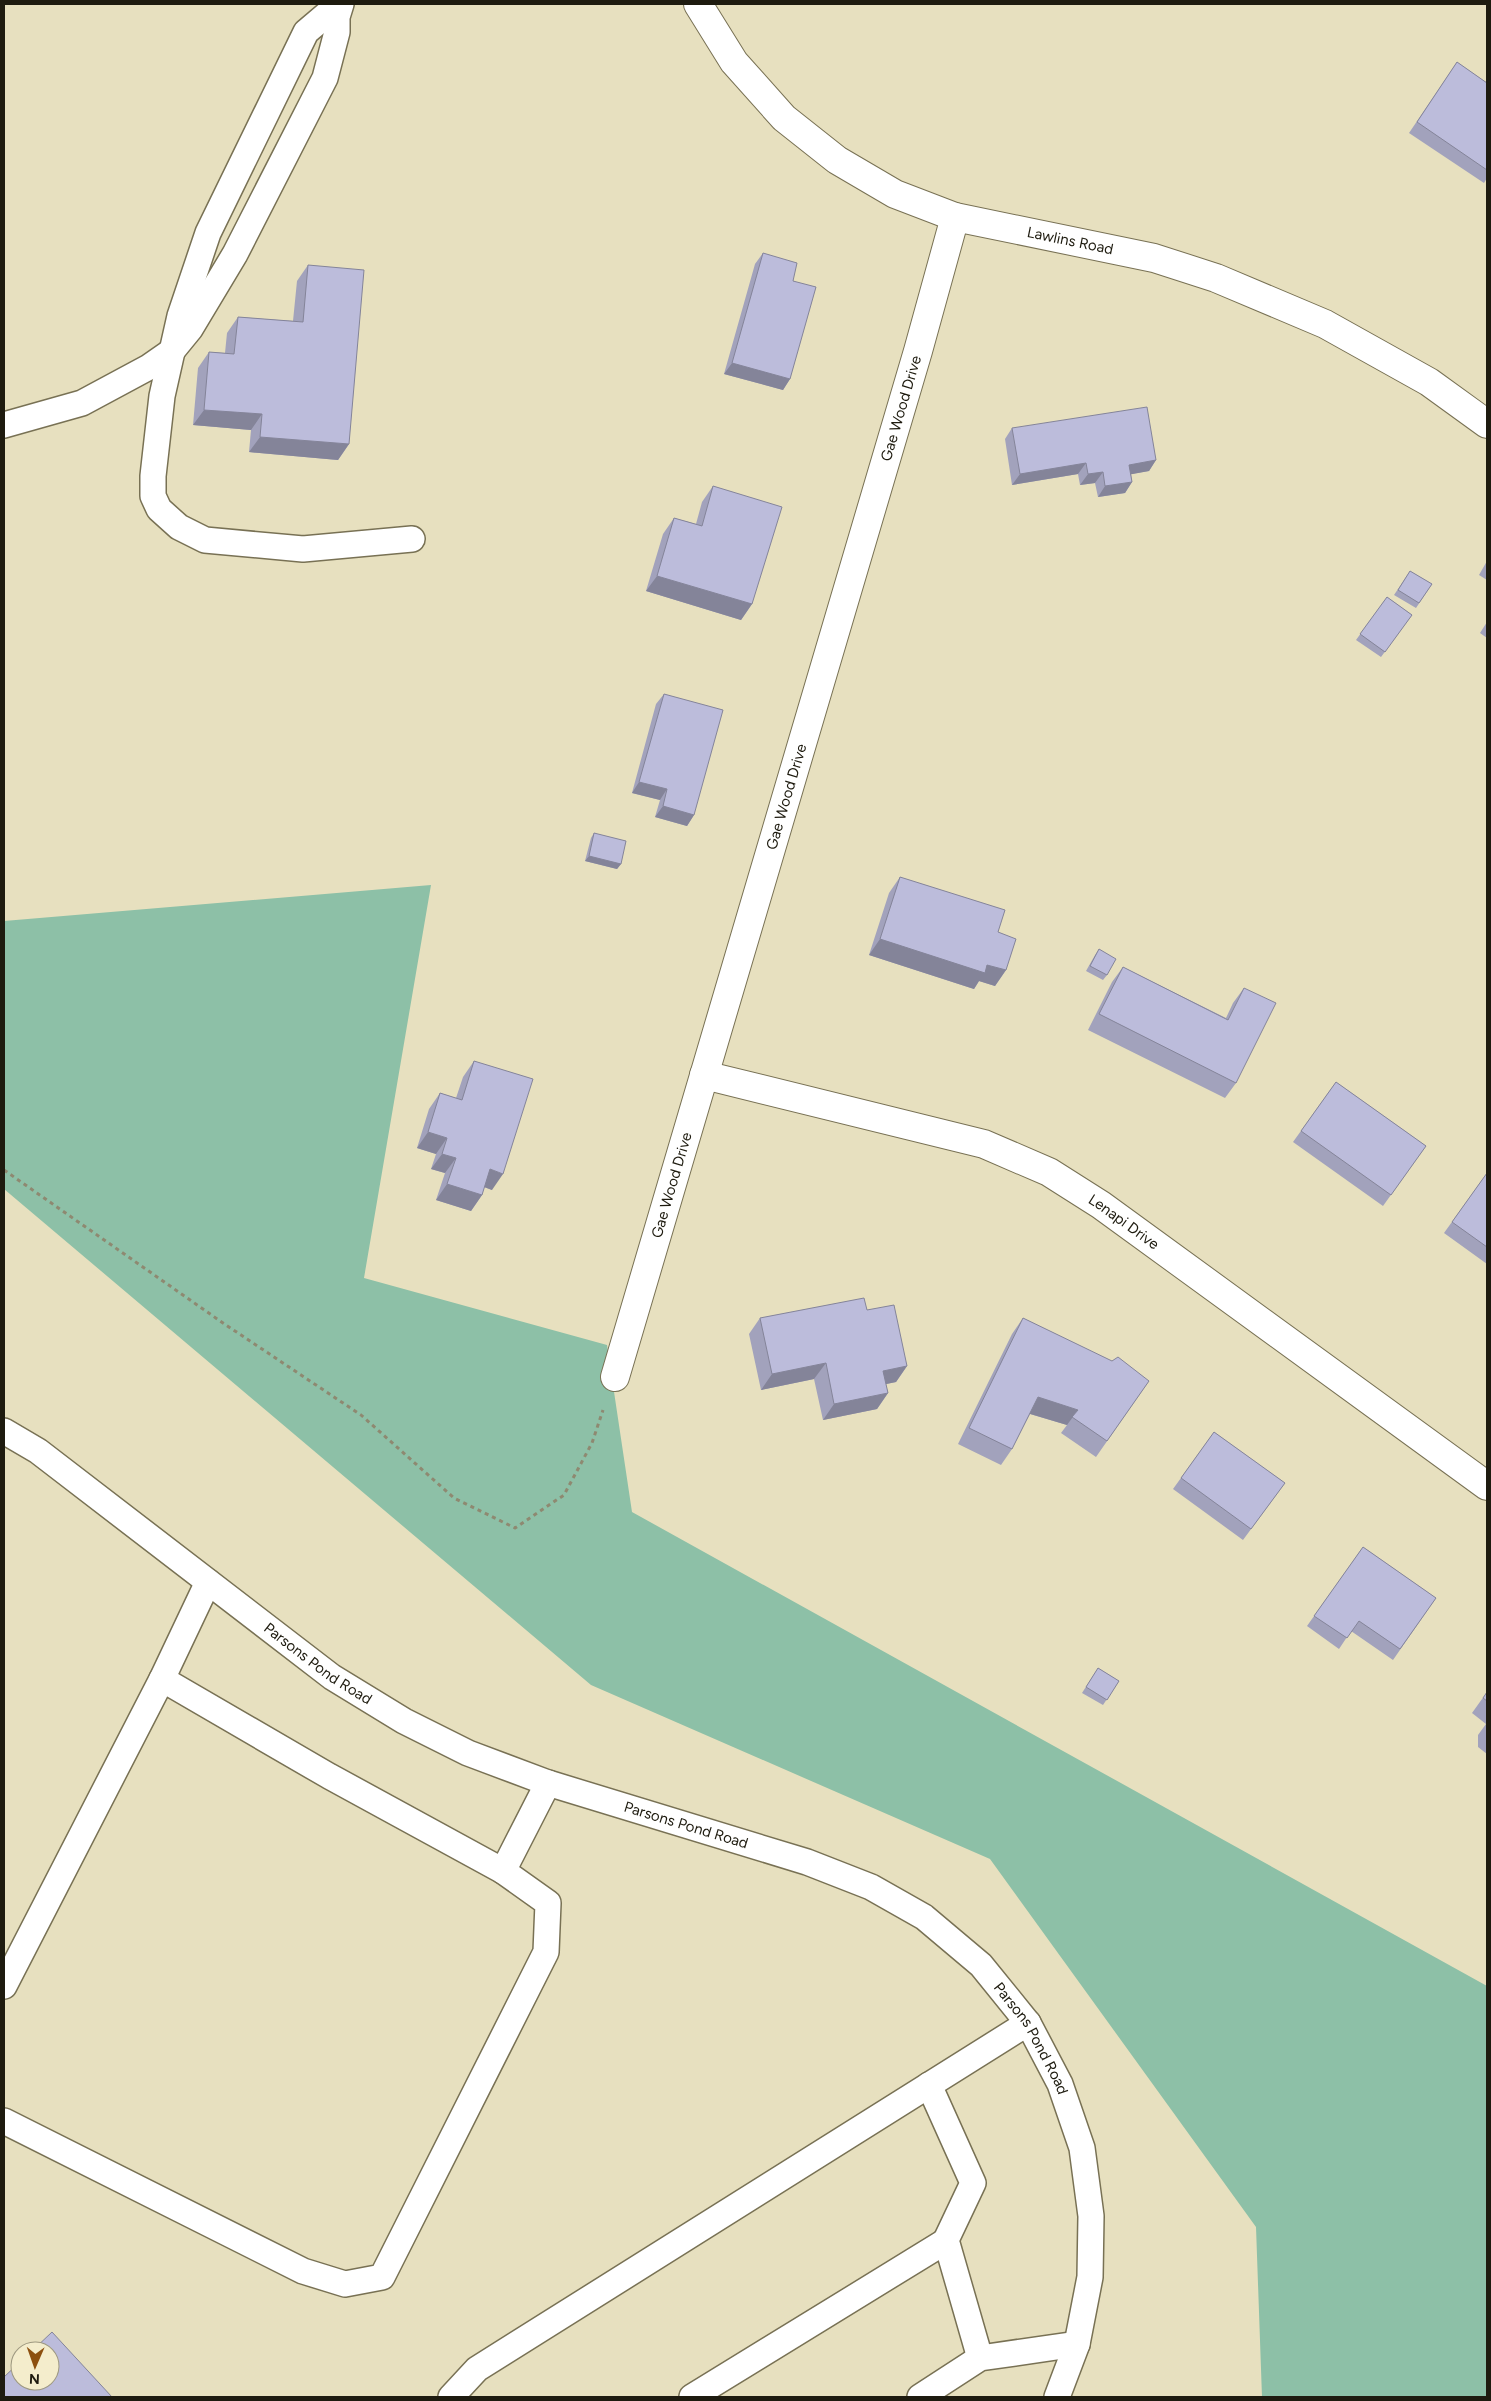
<svg xmlns="http://www.w3.org/2000/svg" width="1491" height="2401" viewBox="0 0 1491 2401" font-family="Figtree,sans-serif">
	<style>
		.green { fill: #8dc0a7 }
		.lines { fill: none; stroke-linecap: round; stroke-linejoin: round }
		.service-casing { stroke: #787154; stroke-width: 28 }
		.minor-casing { stroke: #787154; stroke-width: 30 }
		.path { stroke: #8e8971; stroke-width: 3; stroke-dasharray: 4 4; stroke-linecap: butt }
		.service { stroke: #fff; stroke-width: 25 }
		.minor { stroke: #fff; stroke-width: 28 }
		.wall { fill: #a2a2bc }
		.shaded-wall { fill: #848499 }
		.building { fill: #bcbcdb; stroke: #848499 }
		.labels { text-anchor: middle; stroke-width: 4; stroke-linejoin: round; paint-order: stroke }
		.street-label { font-size: 15px; fill: #1e1b0f; stroke: #f4edcc }
	</style>
	<rect width="100%" height="100%" fill="#e7e0bf"/>
	<path class="green" d="M431,885L364,1278L607,1345L632,1512L1487,1986V2397H1262L1256,2227L990,1859L591,1685L4,1189V921Z"/>
	<g class="lines">
		<g class="service-casing">
			<g id="service">
				<path d="M339,4L306,32L208,233L180,316L162,396L153,476V496L159,509L179,527L205,540L303,549L412,539"/>
				<path d="M4,425L82,403L149,367L172,351L190,329L235,254L325,78L337,32V17L341,4"/>
				<path id="s1" d="M4,1431L38,1451L332,1677L404,1721L468,1753L548,1783L807,1862L871,1887L924,1917L981,1965L1028,2023L1060,2084L1082,2148L1091,2216L1090,2277L1077,2344L1057,2397"/>
				<path d="M162,1679L329,1776L503,1871"/>
				<path d="M4,1986L162,1679L208,1582"/>
				<path d="M929,2085L973,2183L946,2240L980,2358"/>
				<path d="M4,2121L303,2271L345,2284L382,2277L546,1952L548,1903L503,1871L548,1783"/>
				<path d="M451,2397L477,2369L1028,2023"/>
				<path d="M692,2397L946,2241"/>
				<path d="M920,2397L980,2358L1077,2344"/>
			</g>
		</g>
		<g class="minor-casing">
			<g id="minor">
				<path id="s2" d="M698,4L734,62L784,118L837,160L895,194L955,217L1154,258L1216,278L1325,324L1429,382L1487,424"/>
				<path id="s3" d="M704,1075L984,1144L1049,1172L1101,1205L1487,1486"/>
				<path id="s4" d="M615,1377L918,351L955,217"/>
			</g>
		</g>
		<path class="path" d="M4,1170L223,1323L361,1415L454,1498L515,1528L564,1495L592,1443L603,1410"/>
		<use href="#service" class="service"/>
		<use href="#minor" class="minor"/>
	</g>
	<path class="wall" d="M1457,62L1487,83V178L1484,183L1409,133Z
		M763,253L790,379L783,390L724,374L755,264Z
		M308,265L349,444L338,460L249,452L251,430L193,425L198,368L209,352L225,353L227,333L238,317L293,321L297,281Z
		M1012,428L1156,460L1149,471L1131,474L1132,482L1125,493L1098,497L1095,483L1080,485L1078,474L1012,485L1005,439Z
		M713,486L752,604L741,620L646,591L663,534L674,518L696,524L702,502Z
		M1487,561V580L1479,575Z
		M1410,571L1432,584L1416,608L1394,595Z
		M1387,597L1412,615L1381,657L1356,640Z
		M1487,622V638L1480,633Z
		M664,694L694,815L687,826L655,817L660,800L632,793L656,704Z
		M594,833L621,864L617,869L585,861L591,838Z
		M900,877L998,932L1006,970L995,986L979,981L974,989L869,955L889,893Z
		M1099,949L1107,975L1103,980L1086,971L1095,955Z
		M1123,967L1226,1018L1233,1003L1244,988L1236,1083L1225,1098L1088,1030L1112,982Z
		M474,1061L492,1190L484,1187L482,1195L471,1211L436,1200L445,1173L431,1169L436,1154L417,1148L429,1109L440,1093L456,1098L463,1077Z
		M1336,1082L1426,1146L1383,1206L1293,1142Z
		M1487,1173V1264L1444,1233Z
		M867,1310L907,1366L896,1382L886,1384L888,1393L877,1409L823,1420L814,1379L761,1390L749,1334L760,1318Z
		M1023,1318L1149,1381L1096,1457L1061,1433L1067,1425L1030,1414L1012,1449L1001,1465L958,1444L1012,1334Z
		M1214,1432L1285,1483L1243,1540L1173,1489Z
		M1363,1547L1436,1598L1393,1660L1351,1631L1339,1649L1307,1626Z
		M1098,1668L1119,1681L1103,1705L1082,1693Z
		M1487,1692V1754L1478,1747V1735L1486,1724L1472,1713Z"/>
	<path class="shaded-wall" d="M732,363L790,379L783,390L724,374Z
		M204,410L262,414L251,430L193,425Z
		M260,437L349,444L338,460L249,452Z
		M1156,460L1149,471L1122,476L1129,465Z
		M1086,463L1078,474L1012,485L1020,474Z
		M1103,472L1095,483L1080,485L1088,474Z
		M1132,482L1125,493L1098,497L1105,486Z
		M657,576L752,604L741,620L646,591Z
		M639,782L667,789L660,800L632,793Z
		M663,806L694,815L687,826L655,817Z
		M589,856L621,864L617,869L585,861Z
		M880,939L987,965L1006,970L995,986L979,981L974,989L869,955Z
		M428,1132L447,1138L436,1154L417,1148Z
		M442,1154L456,1158L445,1173L431,1169Z
		M490,1169L503,1174L492,1190L479,1185Z
		M447,1184L482,1195L471,1211L436,1200Z
		M826,1363L814,1379L761,1390L772,1374Z
		M907,1366L896,1382L872,1387L883,1371Z
		M888,1393L877,1409L823,1420L834,1404Z
		M1038,1397L1078,1410L1067,1425L1027,1413Z"/>
	<path class="building" d="M1457,62L1487,83V170L1417,122Z
		M763,253L797,263L793,281L816,287L790,379L732,363Z
		M308,265L364,270L349,444L260,437L262,414L204,410L209,352L234,354L238,317L303,322Z
		M1147,407L1156,460L1129,465L1132,482L1105,486L1103,472L1088,474L1086,463L1020,474L1012,428Z
		M713,486L782,507L752,604L657,576L674,518L702,526Z
		M1410,571L1432,584L1419,603L1398,590Z
		M1387,597L1412,615L1385,652L1360,634Z
		M664,694L723,710L694,815L663,806L667,789L639,782Z
		M594,833L626,841L621,864L589,856Z
		M900,877L1005,910L998,932L1016,939L1006,970L987,965L985,973L880,939Z
		M1099,949L1116,959L1107,975L1090,966Z
		M1123,967L1228,1020L1244,988L1276,1003L1236,1083L1099,1014Z
		M474,1061L533,1079L503,1174L490,1169L482,1195L447,1184L456,1158L442,1154L447,1138L428,1132L440,1093L462,1100Z
		M1336,1082L1426,1146L1391,1195L1301,1131Z
		M1487,1173V1247L1452,1222Z
		M864,1298L867,1310L894,1305L907,1366L883,1371L888,1393L834,1404L826,1363L772,1374L760,1318Z
		M1023,1318L1112,1361L1118,1357L1149,1381L1107,1441L1072,1417L1078,1410L1038,1397L1012,1449L969,1428Z
		M1214,1432L1285,1483L1251,1529L1181,1478Z
		M1363,1547L1436,1598L1400,1649L1359,1621L1347,1638L1314,1616Z
		M1098,1668L1119,1681L1107,1700L1086,1687Z
		M1487,1692V1701L1483,1698Z
		M52,2332L112,2397H4V2377L20,2362V2381H50V2351H32Z"/>
	<g class="labels">
		<g class="street-label">
			<text dy="5" stroke="none"><textPath href="#s2" startOffset="460">Lawlins Road</textPath></text>
			<text dy="5" stroke="none"><textPath href="#s4" startOffset="1010">Gae Wood Drive</textPath></text>
			<text dy="5" stroke="none"><textPath href="#s4" startOffset="605">Gae Wood Drive</textPath></text>
			<text dy="5" stroke="none"><textPath href="#s4" startOffset="200">Gae Wood Drive</textPath></text>
			<text dy="5" stroke="none"><textPath href="#s3" startOffset="449">Lenapi Drive</textPath></text>
			<text dy="5" stroke="none"><textPath href="#s1" startOffset="391">Parsons Pond Road</textPath></text>
			<text dy="5" stroke="none"><textPath href="#s1" startOffset="796">Parsons Pond Road</textPath></text>
			<text dy="5" stroke="none"><textPath href="#s1" startOffset="1216">Parsons Pond Road</textPath></text>
		</g>
	</g>
	<rect width="1491" height="2401" fill="none" stroke="#1e1b0f" stroke-width="10"/>
	<g transform="translate(35 2366) rotate(182)"><circle r="24" fill="#f4edcc" stroke="#9e9980"/>
	<path d="M0-4L9 19L0 12L-9 19Z" fill="#8c500f"/>
	<text y="-8" font-size="14" font-weight="bold" text-anchor="middle" fill="#1e1b0f">N</text>
	</g>
</svg>
